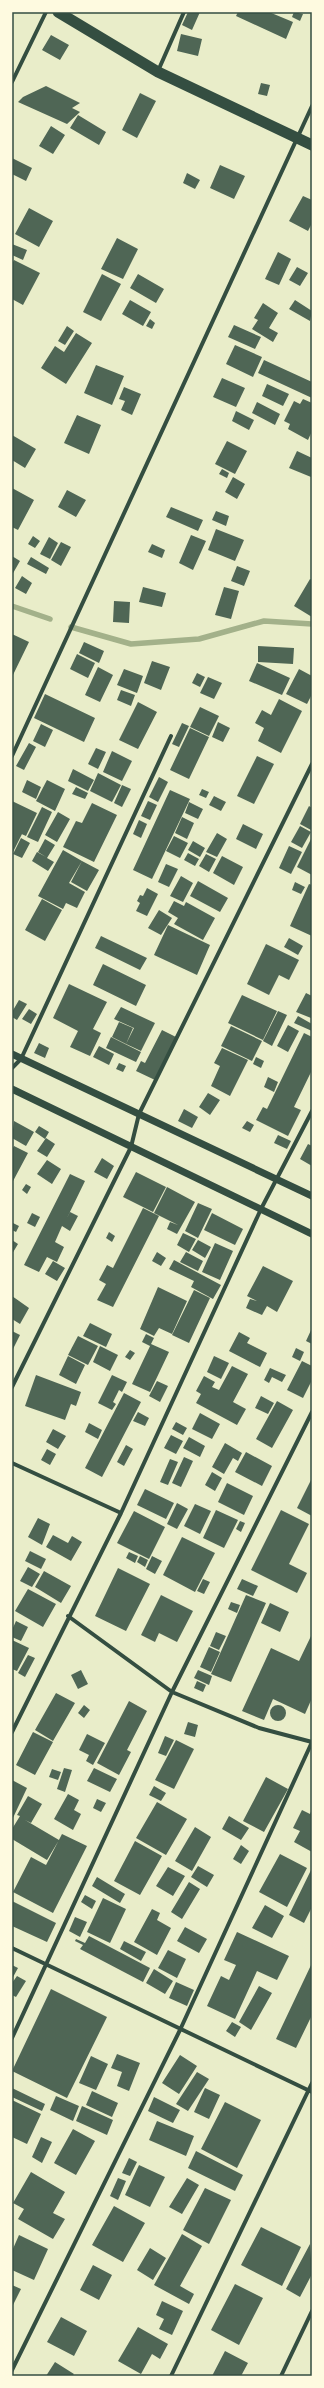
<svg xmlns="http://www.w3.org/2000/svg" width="324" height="2388" viewBox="0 0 324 2388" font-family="'PT Sans Narrow',sans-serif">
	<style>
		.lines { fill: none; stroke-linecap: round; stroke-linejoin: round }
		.stream { stroke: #a3b18a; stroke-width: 5.5 }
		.building { fill: #4f6655 }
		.minor { stroke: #344e41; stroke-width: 4 }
		.tertiary { stroke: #344e41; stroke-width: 7 }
		.trunk { stroke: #344e41; stroke-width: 11 }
		.neatline { fill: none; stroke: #344e41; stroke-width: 1.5 }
	</style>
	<rect width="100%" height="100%" fill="#e9edc9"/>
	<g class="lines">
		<path class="stream" d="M12,606L50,619
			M71,627L131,644L199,639L264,621L312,624"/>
	</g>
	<path class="building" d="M188,12H200L192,30L182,25Z
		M238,12H269L293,22L286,39L236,16Z
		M294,12L303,14L300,21L292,17Z
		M181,34L202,39L198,56L177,51Z
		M51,35L69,45L60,60L42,50Z
		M261,83L270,85L267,96L258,94Z
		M46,86L80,103L72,108L80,112L67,124L18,102L23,97Z
		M140,93L156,101L137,138L122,130Z
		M78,115L106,132L99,145L70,128Z
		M51,126L65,135L53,154L39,146Z
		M12,158L32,168L26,181L12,174Z
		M220,165L245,176L234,199L210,188Z
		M187,173L200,180L195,189L183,183Z
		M303,196L312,200V223L308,231L289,221Z
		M29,208L53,221L39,247L15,234Z
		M117,238L138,249L123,279L101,269Z
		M12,244L27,250L23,260L12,255Z
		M278,252L291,259L279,285L265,279Z
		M14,260L40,273L23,305L12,299V264Z
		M297,267L308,273L300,286L289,280Z
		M102,274L121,284L101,321L83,312Z
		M138,274L164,289L156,303L130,288Z
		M130,300L151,312L143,326L122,314Z
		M295,300L312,311L310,321L289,309Z
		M263,303L278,313L269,328L278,333L273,342L252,329L258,320L254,318Z
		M150,319L155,323L152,329L146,326Z
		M234,325L261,337L255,349L228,337Z
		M67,326L74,331L65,345L58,341Z
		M76,333L92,343L66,384L41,368L55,346L64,352Z
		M235,345L262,357L253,377L226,364Z
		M264,360L312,382V398L258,373Z
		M96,365L124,376L112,405L84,393Z
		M222,378L245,388L236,407L213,397Z
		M267,384L289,394L283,406L262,396Z
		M124,387L141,394L132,415L121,410L125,401L119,399Z
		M303,399L312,403V431L308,440L288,429L290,424L284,421L294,401L300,404Z
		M257,402L280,414L275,425L252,413Z
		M236,411L254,420L249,430L232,421Z
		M77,415L101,425L89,454L64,443Z
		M12,435L36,449L25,468L12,460Z
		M227,441L247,451L235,474L215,464Z
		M297,451L312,458L311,477L289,468Z
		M222,469L229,473L227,478L219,474Z
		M233,477L245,484L237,499L225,492Z
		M12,488L34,500L18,530L12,527Z
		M67,490L86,500L76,517L58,507Z
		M171,507L203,520L198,531L166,517Z
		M216,511L229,516L226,526L212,520Z
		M216,529L244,540L235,561L208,550Z
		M191,535L206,541L193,570L179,563Z
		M33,536L40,541L35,548L28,544Z
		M49,537L58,543L50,559L40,554Z
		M61,542L71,547L61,566L51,560Z
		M152,544L165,550L162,558L148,552Z
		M12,556L20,561L12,575Z
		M31,557L49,568L46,574L27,564Z
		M237,566L250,571L244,586L231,581Z
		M22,576L32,583L26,594L15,588Z
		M310,579L312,580V617L294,606Z
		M143,587L166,593L162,607L139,602Z
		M224,587L239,591L231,619L215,615Z
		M114,601L130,602L129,623L113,622Z
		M12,634L29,642L12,677Z
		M84,642L104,651L99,663L79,653Z
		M258,646L294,648L293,664L258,662Z
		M77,654L95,663L88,678L70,669Z
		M152,661L170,667L161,690L144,683Z
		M257,663L290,678L282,695L249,681Z
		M98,667L113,675L100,702L85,695Z
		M124,669L143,676L137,693L117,685Z
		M299,669L312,676V694L307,704L286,694Z
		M197,673L205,677L200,687L192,683Z
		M208,677L222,683L214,699L200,693Z
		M121,690L135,695L131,706L117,700Z
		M45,694L95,718L84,742L34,718Z
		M279,699L302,711L281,753L258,741L264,728L255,723L262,710L271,715Z
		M138,702L157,712L138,749L119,740Z
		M200,707L219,716L209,736L190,727Z
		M218,722L230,728L223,742L212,737Z
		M182,723L189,726L179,747L172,744Z
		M41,724L53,730L45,747L33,741Z
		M190,728L209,737L189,779L170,770Z
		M29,743L36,747L24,770L16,766Z
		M96,748L106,752L98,769L88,764Z
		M112,751L132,761L122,781L103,772Z
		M257,756L274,764L254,804L237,796Z
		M73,769L94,780L88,791L68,781Z
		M98,773L121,785L112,802L90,791Z
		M159,777L168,782L158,802L149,797Z
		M27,780L41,787L36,799L22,792Z
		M47,780L65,789L55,811L36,801Z
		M122,785L131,789L122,807L114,803Z
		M76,787L88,793L85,799L72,794Z
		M202,789L209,792L206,798L199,795Z
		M170,790L190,799L152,879L133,870Z
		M214,796L226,802L221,811L209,805Z
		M12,801L37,813L26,836L17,832L22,834L12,854Z
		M148,801L157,805L150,820L141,816Z
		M189,802L203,809L198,819L185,813Z
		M92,803L117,815L94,862L63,847L76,821L82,823Z
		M309,806L312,808L311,830L300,824Z
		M42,807L52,812L38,842L27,837Z
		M58,812L70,819L57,842L45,835Z
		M182,817L194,823L187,839L175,833Z
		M139,820L147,824L141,838L133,834Z
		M243,824L263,834L256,849L236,839Z
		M300,826L311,832L302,848L291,842Z
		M217,833L227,839L217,857L206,852Z
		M174,836L188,843L180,858L166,851Z
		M312,837V875L297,867Z
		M21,838L30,843L22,858L13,854Z
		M45,839L55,845L47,858L54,862L48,871L32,861L37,852L46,857L38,852Z
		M193,841L205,848L200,857L188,850Z
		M289,846L302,852L291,874L279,868Z
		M63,850L82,861L69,883L85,892L77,908L66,903L63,909L38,896Z
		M188,853L199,859L195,866L184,860Z
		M206,854L216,859L209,872L199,866Z
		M222,856L243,867L234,885L213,873Z
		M82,861L99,870L87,891L71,882Z
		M166,864L178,869L169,887L158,882Z
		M181,876L193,883L183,902L170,896Z
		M198,881L228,898L220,912L190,896Z
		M295,882L305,887L301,894L292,890Z
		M309,884L312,885V936L290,926Z
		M147,888L158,894L147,916L136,911L140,903L137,901L140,895L143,896Z
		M42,899L62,910L45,941L25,930Z
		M174,901L184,906L186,902L215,918L203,940L174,924L178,918L168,912Z
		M159,910L172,918L161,935L148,928Z
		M168,925L210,945L197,975L154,955Z
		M101,936L147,958L140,970L95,948Z
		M289,938L303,946L298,955L284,947Z
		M266,944L299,960L289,980L279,975L269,995L247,984Z
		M103,964L146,985L136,1006L93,985Z
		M69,984L107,1002L93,1029L101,1033L90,1056L70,1047L78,1031L53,1018Z
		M306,993L312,996L311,1018L296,1012Z
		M242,995L277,1011L263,1040L228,1023Z
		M19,1000L27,1004L17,1020L12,1017V1012Z
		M121,1007L140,1016L134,1028L114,1019Z
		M29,1009L37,1014L31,1024L22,1019Z
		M278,1011L287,1015L272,1046L263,1041Z
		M140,1016L155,1023L141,1051L126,1044Z
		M298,1016L312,1024V1031L294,1023Z
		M119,1022L133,1028L126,1044L112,1037Z
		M288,1025L299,1031L288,1052L277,1046Z
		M231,1026L262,1041L252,1061L221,1046Z
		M162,1030L176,1037L155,1080L136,1071L141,1061L145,1063Z
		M304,1033L312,1037V1070L294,1107L301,1110L288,1136L256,1120L263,1107L267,1109Z
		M111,1037L141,1052L136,1062L106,1048Z
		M39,1043L49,1048L45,1058L34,1053Z
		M99,1046L114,1054L109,1065L93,1057Z
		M222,1048L248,1060L230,1096L211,1086L220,1066L214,1063Z
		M256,1057L264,1061L261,1068L253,1064Z
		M119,1063L126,1066L123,1072L116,1069Z
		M268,1077L278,1082L274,1092L264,1087Z
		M208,1093L220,1100L210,1115L199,1107Z
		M184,1109L198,1117L192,1128L178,1121Z
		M14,1121L34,1132L26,1146L12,1138Z
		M247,1121L254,1125L250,1132L242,1128Z
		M39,1126L49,1132L45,1139L35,1132Z
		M278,1135L291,1141L287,1149L274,1143Z
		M46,1138L55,1144L47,1157L37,1151Z
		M308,1144L312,1146V1166L300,1159Z
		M14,1146L28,1153L12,1183V1150Z
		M102,1158L114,1166L107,1179L94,1172Z
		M47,1160L61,1169L52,1184L37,1174Z
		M136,1172L166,1187L153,1212L123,1197Z
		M70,1174L85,1181L67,1218L70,1212L78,1216L70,1231L62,1226L55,1242L64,1247L57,1262L47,1257L39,1272L24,1265Z
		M26,1184L31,1187L27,1194L22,1190Z
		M167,1187L195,1202L177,1234L167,1229L170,1222L178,1225L154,1213Z
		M198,1203L212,1209L198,1238L185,1231Z
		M143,1208L159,1216L113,1307L97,1300L106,1284L99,1280L107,1265L113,1268Z
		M32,1213L40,1217L35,1227L27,1223Z
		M212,1213L243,1229L235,1245L204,1230Z
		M13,1223L19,1226L16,1232L12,1230Z
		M109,1232L115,1236L112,1242L106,1238Z
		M183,1233L196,1239L189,1252L177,1245Z
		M12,1240L18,1244L12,1254Z
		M198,1240L211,1247L205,1258L192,1250Z
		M215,1243L233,1251L220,1280L202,1272Z
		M157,1252L166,1258L161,1266L152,1261Z
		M186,1252L203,1261L198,1271L180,1262Z
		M174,1260L221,1285L213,1299L191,1287L194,1281L169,1269Z
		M53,1261L65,1268L57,1281L45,1274Z
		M263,1266L293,1281L277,1312L267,1306L262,1315L246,1308L250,1299L257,1301L247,1296Z
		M158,1287L187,1301L172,1334L159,1328L154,1336L140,1329Z
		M194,1290L210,1298L189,1343L172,1335Z
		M12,1296L29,1308L20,1324L12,1319Z
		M90,1323L112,1334L106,1347L83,1336Z
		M312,1328V1344L306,1341Z
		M12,1331L20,1335L12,1351Z
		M239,1332L250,1338L247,1343L267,1353L260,1367L229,1351Z
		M146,1334L154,1338L150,1346L142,1342Z
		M78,1336L98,1346L88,1365L68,1355Z
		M151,1344L169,1352L150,1392L132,1384Z
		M100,1346L118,1355L110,1371L93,1362Z
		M296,1348L304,1352L300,1361L292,1357Z
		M130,1350L135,1353L130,1360L125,1357Z
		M68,1356L85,1365L76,1384L59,1375Z
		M214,1356L229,1363L221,1379L207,1372Z
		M302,1361L312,1366V1380L303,1398L287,1390Z
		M232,1366L248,1374L233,1402L246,1409L237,1425L196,1403L201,1394L196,1391L204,1376L215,1382L212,1387L219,1390Z
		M270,1368L286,1375L282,1382L272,1377L269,1383L264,1380Z
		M36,1375L81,1392L76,1406L71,1404L65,1420L25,1406Z
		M112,1375L127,1382L122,1392L119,1390L113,1402L116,1404L112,1410L98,1403Z
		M157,1381L168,1386L160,1402L149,1396Z
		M124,1393L141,1402L102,1477L85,1468Z
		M261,1396L274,1403L268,1414L255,1408Z
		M277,1401L293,1410L272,1448L256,1439Z
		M138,1412L149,1418L145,1426L133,1421Z
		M200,1413L220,1424L212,1439L192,1429Z
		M176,1422L187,1428L183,1435L172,1429Z
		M89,1423L102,1430L98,1439L85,1432Z
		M53,1429L66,1436L58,1449L46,1442Z
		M171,1435L183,1441L176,1454L164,1448Z
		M189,1437L205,1446L200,1457L183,1448Z
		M225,1443L242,1453L238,1461L233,1458L224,1474L212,1467Z
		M126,1445L133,1449L124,1466L117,1462Z
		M47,1449L56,1454L50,1465L41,1460Z
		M246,1452L272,1466L262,1486L235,1472Z
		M184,1457L193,1461L181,1487L172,1483Z
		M170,1459L178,1462L168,1485L160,1482Z
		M212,1472L222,1478L215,1491L205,1485Z
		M312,1478V1516L297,1508Z
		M227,1483L253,1496L244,1515L218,1502Z
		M145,1489L174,1503L166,1519L137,1505Z
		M177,1503L188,1509L177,1529L167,1524Z
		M195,1504L211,1511L200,1534L184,1526Z
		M216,1510L238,1520L224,1548L203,1538Z
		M281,1510L309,1524L289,1564L307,1573L297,1593L251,1570Z
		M134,1511L165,1527L149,1559L117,1543Z
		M38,1518L50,1524L42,1545L28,1537Z
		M240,1521L245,1523L241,1532L236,1529Z
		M53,1535L68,1543L72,1536L82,1542L71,1561L46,1547Z
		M182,1537L215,1553L195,1592L163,1575Z
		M30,1551L46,1559L41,1569L25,1561Z
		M129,1552L138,1556L135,1563L126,1558Z
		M140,1556L148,1560L145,1567L137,1562Z
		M152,1556L162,1561L155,1574L146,1569Z
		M28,1567L40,1574L32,1587L20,1581Z
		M118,1568L150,1584L126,1631L95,1616Z
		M44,1571L71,1586L61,1603L35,1587Z
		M203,1579L210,1582L204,1594L197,1591Z
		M242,1579L258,1586L253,1596L237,1589Z
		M28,1589L56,1604L43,1627L15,1611Z
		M161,1595L193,1611L177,1642L159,1633L155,1642L141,1635Z
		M246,1595L266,1603L231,1682L211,1674Z
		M231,1602L240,1605L237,1613L228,1609Z
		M270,1603L289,1612L280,1632L261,1623Z
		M16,1621L28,1627L21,1641L12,1637V1630Z
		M216,1632L226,1636L219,1650L210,1646Z
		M312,1634V1698L305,1714L273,1699L264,1720L242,1711L271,1648L299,1661Z
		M12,1640L29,1648L17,1671L12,1669Z
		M209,1647L220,1652L211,1672L200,1667Z
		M28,1655L35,1658L25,1677L18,1673Z
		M81,1670L88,1684L78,1689L71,1675Z
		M198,1670L212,1676L209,1685L194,1678Z
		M197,1681L206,1685L203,1692L194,1688Z
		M56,1693L75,1703L53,1741L35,1730Z
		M129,1701L147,1711L127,1750L131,1752L119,1775L97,1763Z
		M270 1713a8 8 0 1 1 16 0a8 8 0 1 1-16 0Z
		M84,1705L90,1710L84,1718L78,1713Z
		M188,1722L198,1725L195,1737L184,1734Z
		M33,1732L53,1742L35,1775L16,1765Z
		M87,1734L105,1743L93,1765L86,1761L89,1755L79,1750Z
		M165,1736L174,1740L166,1756L158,1753Z
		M176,1740L194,1749L174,1789L155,1780Z
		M64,1768L72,1770L65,1792L57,1789Z
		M94,1768L117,1779L110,1792L87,1781Z
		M52,1769L61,1772L58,1780L49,1777Z
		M266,1777L288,1789L264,1832L243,1821Z
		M12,1780L27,1788L12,1820Z
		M154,1786L166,1793L161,1801L149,1795Z
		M68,1794L79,1800L74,1810L81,1814L73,1830L54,1819Z
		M28,1796L42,1804L31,1823L25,1820L59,1840L47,1860L12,1839V1829L20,1816L17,1815Z
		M97,1799L106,1803L101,1812L93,1808Z
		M157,1802L187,1819L166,1855L136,1838Z
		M312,1809V1852L294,1842L300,1831L293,1828L302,1810L310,1814Z
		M229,1816L249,1828L241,1840L222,1829Z
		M195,1827L211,1837L192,1871L175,1861Z
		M62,1834L87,1846L53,1913L13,1892L31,1857L46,1865Z
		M135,1841L162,1856L140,1895L114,1881Z
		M241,1845L249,1851L241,1864L233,1859Z
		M280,1854L307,1868L287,1907L259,1892Z
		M198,1866L214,1875L207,1887L191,1877Z
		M168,1867L185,1876L173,1896L156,1886Z
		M312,1868V1907L304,1923L289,1915Z
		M97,1877L125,1894L120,1903L92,1886Z
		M189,1882L200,1889L182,1919L171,1912Z
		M85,1895L96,1901L92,1909L81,1902Z
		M103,1898L126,1909L110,1943L87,1932Z
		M12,1901L56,1923L47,1942L12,1926Z
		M265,1905L284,1916L272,1938L252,1928Z
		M152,1909L160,1913L157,1920L171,1928L157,1955L134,1942Z
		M75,1917L87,1922L80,1937L69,1931Z
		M185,1927L207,1939L199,1953L177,1941Z
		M237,1932L289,1956L277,1980L257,1971L235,2019L207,2006L221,1976L229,1980L236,1965L224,1960Z
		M89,1936L150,1968L143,1982L80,1949L83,1945L75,1941L76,1939L85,1943Z
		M124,1941L146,1952L141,1961L120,1949Z
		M168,1950L186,1959L177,1978L158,1968Z
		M312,1963V2015L296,2048L276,2039Z
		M12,1965L18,1968L12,1979Z
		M154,1969L173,1981L165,1994L146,1983Z
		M17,1976L26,1981L16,1997L12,1995V1983Z
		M176,1982L194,1990L187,2006L169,1998Z
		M259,1986L272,1993L251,2030L239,2022Z
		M51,1989L107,2017L67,2098L12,2071Z
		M232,2022L241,2027L235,2037L226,2031Z
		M117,2054L140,2063L129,2091L117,2086L122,2072L111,2068Z
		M180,2055L197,2066L179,2094L162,2083Z
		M91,2056L108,2064L96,2090L79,2083Z
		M197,2072L209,2079L188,2111L176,2104Z
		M12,2088L45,2104L42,2111L12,2097Z
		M205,2088L220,2095L209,2119L194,2112Z
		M92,2091L118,2103L112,2117L86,2105Z
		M56,2096L79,2106L73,2121L50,2110Z
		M154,2097L180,2110L173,2123L148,2111Z
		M12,2100L41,2114L27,2144L12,2137Z
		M225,2102L261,2120L237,2168L201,2149Z
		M82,2106L113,2120L107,2135L76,2121Z
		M157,2121L194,2136L186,2156L149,2140Z
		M73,2129L95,2141L76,2175L54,2163Z
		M41,2137L52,2142L42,2163L32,2157Z
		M196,2151L243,2175L235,2191L188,2168Z
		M129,2158L137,2162L130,2176L122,2173Z
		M139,2165L165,2177L150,2207L125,2195Z
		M31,2172L65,2192L53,2213L65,2219L53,2239L18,2219L24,2209L13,2203Z
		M118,2178L126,2181L118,2200L110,2196Z
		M187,2178L199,2185L182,2214L169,2207Z
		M205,2188L231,2200L209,2244L183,2230Z
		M114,2206L145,2223L123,2262L92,2245Z
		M261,2227L301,2247L282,2286L241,2265Z
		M182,2234L202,2246L180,2286L194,2294L189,2304L154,2285Z
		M19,2235L48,2249L34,2280L12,2270V2251Z
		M310,2244L312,2274L300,2297L286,2289Z
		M150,2248L166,2258L153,2280L137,2270Z
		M93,2265L112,2275L99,2300L80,2290Z
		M235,2284L263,2298L239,2345L211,2330Z
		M12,2285L21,2289L12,2307Z
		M162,2301L183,2311L172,2335L159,2329L164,2319L156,2315Z
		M61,2317L87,2331L74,2356L47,2342Z
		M138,2327L168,2344L160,2359L152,2354L141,2374L118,2361Z
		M225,2351L248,2363L241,2376H212Z
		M55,2362L74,2374L72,2376H46Z"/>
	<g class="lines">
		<path class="minor" d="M158,71L184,12
			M12,82L46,12
			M12,756L312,106
			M12,1068L21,1059L171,736
			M12,1387L131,1147L139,1114L312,764
			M12,1463L121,1513
			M68,1616L172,1692L259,1728L312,1742
			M12,1732L121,1513L261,1209L312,1111
			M12,1948L312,2092
			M12,2038L172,1692L312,1412
			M12,2370L180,2030L312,1742
			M171,2376L312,2083
			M281,2376L312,2311"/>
		<path class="tertiary" d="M12,1054L312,1196
			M12,1089L312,1234"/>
		<path class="trunk" d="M58,12L158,72L312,145"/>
	</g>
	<rect width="324" height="2388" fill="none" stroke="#fefae0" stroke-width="26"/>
	<rect x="13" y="13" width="298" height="2362" class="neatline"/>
</svg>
